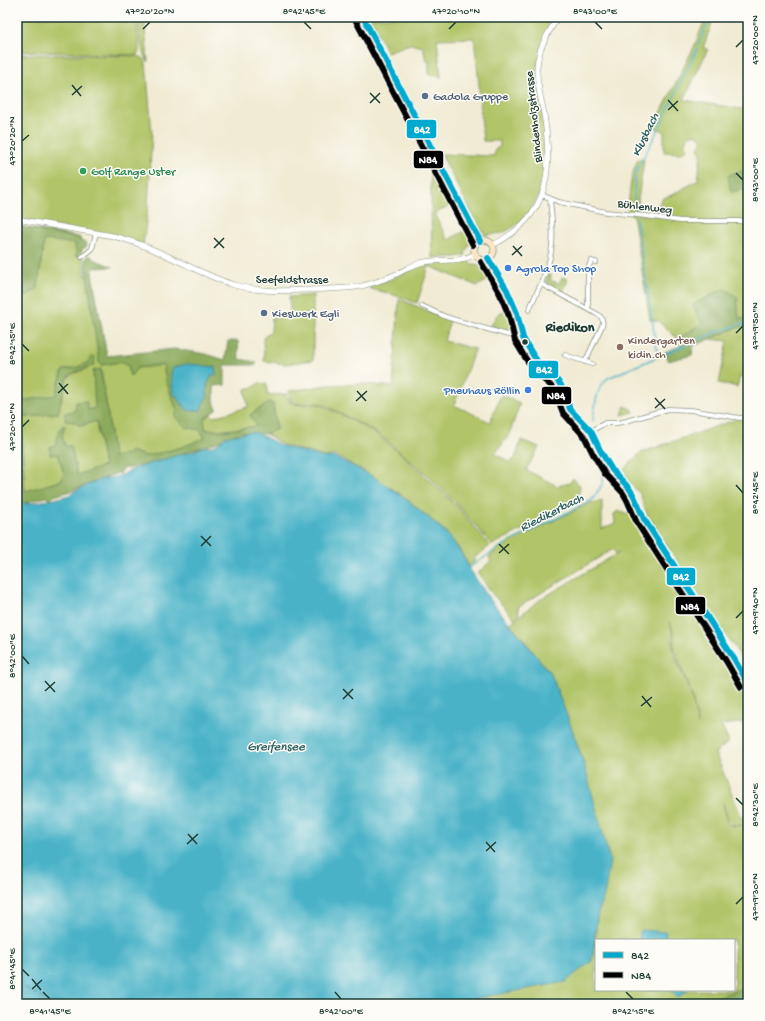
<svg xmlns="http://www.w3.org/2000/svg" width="765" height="1021" viewBox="0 0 765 1021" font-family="'Gochi Hand',sans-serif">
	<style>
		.green { fill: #b1c468; stroke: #68804e; fill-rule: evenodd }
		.forest { fill: #8caa5c; stroke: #567448; fill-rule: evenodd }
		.water { fill: #49b2c7; stroke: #34787e }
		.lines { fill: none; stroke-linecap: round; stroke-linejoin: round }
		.stream { stroke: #49b2c7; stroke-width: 1.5 }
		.river { stroke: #49b2c7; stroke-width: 8 }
		.ferry { stroke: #2c6060; stroke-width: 1; stroke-dasharray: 5 4; stroke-linecap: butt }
		.minor-casing { stroke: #889484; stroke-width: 5.5 }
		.tertiary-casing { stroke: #889484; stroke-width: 6 }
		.secondary-casing { stroke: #889484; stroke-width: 7 }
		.minor { stroke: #fff; stroke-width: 4 }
		.tertiary { stroke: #fff; stroke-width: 5 }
		.secondary { stroke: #fce5c4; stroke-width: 5.5 }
		.bus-1-casing { stroke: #fdfcf7; stroke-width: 9 }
		.bus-2-casing { stroke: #fdfcf7; stroke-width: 9 }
		.bus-1 { stroke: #00a9ce; stroke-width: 6 }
		.bus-2 { stroke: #000; stroke-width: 6 }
		.ticks { fill: none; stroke: #1f3d34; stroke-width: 1.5 }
		.service-dot { fill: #5c6f8a; stroke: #fdfcf7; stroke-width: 1.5 }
		.leisure-dot { fill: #2e9e5b; stroke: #fdfcf7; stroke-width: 1.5 }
		.shop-dot { fill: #3f7fe0; stroke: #fdfcf7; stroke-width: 1.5 }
		.bus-dot { fill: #1f3d34; stroke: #fdfcf7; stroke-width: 1.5 }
		.education-dot { fill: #8d6e63; stroke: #fdfcf7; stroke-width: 1.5 }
		.labels { text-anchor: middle; stroke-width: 3; stroke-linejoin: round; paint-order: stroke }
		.service-label { font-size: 12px; fill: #4e5e75; stroke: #fdfcf7; text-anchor: start }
		.street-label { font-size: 12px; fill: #1f3d34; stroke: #fdfcf7 }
		.leisure-label { font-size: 12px; fill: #27864d; stroke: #fdfcf7; text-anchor: start }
		.shop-label { font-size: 12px; fill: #366cbe; stroke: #fdfcf7; text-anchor: start }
		.education-label { font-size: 12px; fill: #785e54; stroke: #fdfcf7; text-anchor: start }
		.water-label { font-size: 13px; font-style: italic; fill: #2c6060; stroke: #fdfcf7 }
		.quarter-label { font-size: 14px; font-weight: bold; fill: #1f3d34; stroke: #fdfcf7 }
		.line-badge { stroke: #fdfcf7; stroke-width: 1.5 }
		.badge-label { font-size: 11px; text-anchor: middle; font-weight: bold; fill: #fff }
		.neatline { fill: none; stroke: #1f3d34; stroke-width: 1.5 }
		.ticks-label { font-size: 10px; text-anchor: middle; fill: #1f3d34 }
	</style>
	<rect width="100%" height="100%" fill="#fdfcf7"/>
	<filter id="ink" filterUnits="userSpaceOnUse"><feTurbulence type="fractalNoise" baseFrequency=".025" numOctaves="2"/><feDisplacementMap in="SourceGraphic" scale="8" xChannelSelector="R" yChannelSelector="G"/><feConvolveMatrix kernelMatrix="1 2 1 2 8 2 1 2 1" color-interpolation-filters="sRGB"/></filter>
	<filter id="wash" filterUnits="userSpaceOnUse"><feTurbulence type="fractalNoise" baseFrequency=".012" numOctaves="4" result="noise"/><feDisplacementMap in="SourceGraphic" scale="16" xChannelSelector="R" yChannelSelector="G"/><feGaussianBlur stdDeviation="0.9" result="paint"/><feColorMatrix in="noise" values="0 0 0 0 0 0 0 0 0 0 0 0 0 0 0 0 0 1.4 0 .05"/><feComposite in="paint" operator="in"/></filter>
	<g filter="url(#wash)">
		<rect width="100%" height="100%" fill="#f1ebd3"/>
		<path class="green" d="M17,17H136L139,51L137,55L17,51Z
			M138,17H144L148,62C138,48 140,34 138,17Z
			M369,17H558L546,37L537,66L548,164L539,195L529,212L518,224L503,233L486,235L479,227L475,219L441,154L494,156L495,150L500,146V141H483L478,74L474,38L437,39L441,77L429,74V61H426L423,47L410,44L387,52Z
			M706,17H714L703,48L708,49L684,100L748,110V318L739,319L737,297L702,323L678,339L658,321L650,320L633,214H628C629,194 630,177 638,159L644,160L638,199L640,215H646L659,204L663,198L672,195L698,180L701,153L698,149L701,143L700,137L695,134L689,136L686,140L687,149L681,153L664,152V131L654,127L694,47Z
			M17,54L138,56L143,58L146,63L152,134L148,207L143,245L127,240L17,219Z
			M430,151L455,198V203L434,214L448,240L468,229C471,238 471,245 465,252L466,255L456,257L432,258Z
			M17,226L80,237L85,275L87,276L99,362L101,365L121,362L128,365L130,377L137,368L163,365C168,387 175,407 185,427L200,430L205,438L182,447L168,451L145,456L131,451L127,454L113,457L107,408L101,369L93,371L96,408L87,410H75L65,421L75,422L81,426L96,421L104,466L77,475L71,446L65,447L62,436L65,426L56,440V445L64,474L60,481L24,492L21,418L58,413L67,379L72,374L86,369L92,357C85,367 75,368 63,370L56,395L22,401L18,386H17Z
			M469,261L471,264C484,264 486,268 494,277L477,286L429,266L417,303L388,293L371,289L370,286L391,279L421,265L435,263H456Z
			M548,274L551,276L550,280L559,284L562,277L568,279L563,292C557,289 550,287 546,281Z
			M313,295V360L284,364L264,361L263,338L271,331L272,318L291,317L289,297Z
			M399,299L450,320L444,341L475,349L454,405L490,422L501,395L520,403L509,435L495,454L510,462L515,459L521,440L539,447L526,470L557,486L570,483L573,478L580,486L577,502L492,545L457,504L429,477L390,443L378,434L357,422L325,405C321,404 318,403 314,403C305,403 298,406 290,400L289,391L328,385L365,384L393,387Z
			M509,307L516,325L514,330L509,332L492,327L491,325L497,315Z
			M748,325V378L740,376L737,387L719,383L728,341L710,339L736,328Z
			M259,383L267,384V395L286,394L289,401L294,404L304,405L318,404L324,406L361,425L376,434L399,452L456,505L490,546L474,558L476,561L469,566L458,547L446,532L406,498L374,477L335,455L325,457L283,445L266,434L277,429L273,404L269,402L250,415L257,426C240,428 222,432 205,429L204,419L211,414L214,417L248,407L245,389L254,387Z
			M625,406L634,411V412L622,415Z
			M748,417V669L734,646L725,635L647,514L640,494L626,479L624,469L640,453L740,418Z
			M602,501V529L615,523L614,514L618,511L627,514L635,512L639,521L734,670L748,701V722L721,725L729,742L715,753L745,825C742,825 738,826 735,825C727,824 726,810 723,803L727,821L729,825L735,826L748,825V1004H459L592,961L596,934L597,917L605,892L584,764L569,721L551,674L514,628L509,624L541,599L620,552L616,554L613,549L518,607L519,614L515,619L494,596L478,573L491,561L489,557L500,547L590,503ZM670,622L674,634V648L692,696L698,725L691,695L674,653L673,646V635ZM596,940H734V990H596Z"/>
		<path class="forest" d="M748,170V189L731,192L728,176L734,173Z
			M17,226L76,238L87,244L86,247L81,250L76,257L75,244L44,240L38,288L27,296L17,298Z
			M89,255L96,260L113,267L93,268L92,274L107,356L175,349L206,354L225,360L228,341H238L239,359L256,362V365H225V385L214,386V402L217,409L204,419L205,429C222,433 240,428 257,426L250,415L269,402L273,404L276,429L265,434L241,432L217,442L181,454L148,464L132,468H125L120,472L121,475L118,473L71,491L54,496L50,500L46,497L30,501L27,503L21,502H17V386H18L22,401L55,395L63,370C75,368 85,367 92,357H95L94,365L76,372L69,376L67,379L58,413L21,418L25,491L60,481L64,474L58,454L50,455V447L56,445C56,437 58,432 62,426L65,425L62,436L65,446H71L77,475L104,466L96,421L80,426L75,422L65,421V413L75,410L76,402L86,401L88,410L95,408L93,371L100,369L107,408L113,457L127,454L131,451L145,456L168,451L182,447L205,438L200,430L185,427L175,417L177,411L166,381L163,365L137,368L130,377L128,365L121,362L101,365L99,362L85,259ZM215,368L207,385V397L205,400L200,411L197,410L195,411L189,410L179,402V398Z
			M723,289L730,292L737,297L739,319L748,318V325L736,328L693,346L692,355L668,361L665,352L681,346L678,339L702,323L692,305Z
			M739,990L748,991V1004H700L703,1001Z"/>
		<path class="water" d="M186,364L200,365L215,367L216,375H212L207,385V397L205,400L200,411L197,410L191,411L189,410H187L184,405L179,402V398L173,394L171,374L173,368Z
			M250,432L257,433L282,446L325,458L335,457L374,477L405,498L445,532L457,547L466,561L469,568L489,598L551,674L569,721L584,764L610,860L605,892L597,917L592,961L565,982L468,1000L459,1004H17V505L55,499L69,495L73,492L99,480L121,476L129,471L158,461L182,454L192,452L203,447L214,446L220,442L225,437Z
			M641,930L666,932L665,940H639Z
			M748,957V988H745L744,986L745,968Z
			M671,990H688L678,998Z"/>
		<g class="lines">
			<path class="stream" d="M698,46L710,17
				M635,211L634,200L635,176L638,168L658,130L697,49
				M636,217L658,357
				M593,421C595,406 596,388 608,378L716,332L748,322
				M469,568L500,547L592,500C603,484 609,479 597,460C595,456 592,454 592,449"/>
			<path class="river" d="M717,1004L732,1001L748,1002"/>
			<path class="ferry" d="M17,983L52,1004"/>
		</g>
	</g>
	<g filter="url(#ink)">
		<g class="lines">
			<g class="minor-casing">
				<path id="minor" d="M542,195L559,202L606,212L646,216L680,221H748
					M82,257L92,249L96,233
					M541,284L597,314C602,317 604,320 602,326L585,362
					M422,306L446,317L469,324L508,335L521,331
					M588,309V269L591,261L596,262
					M529,310C538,289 550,268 552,245C554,230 551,214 550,198
					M565,355L592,364
					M591,431L605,423H617L626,421L668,409L691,410L740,418L748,417"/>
			</g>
			<g class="tertiary-casing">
				<path id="tertiary" d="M17,219L113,236C142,243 168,256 195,269C208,275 221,281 234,285C258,292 282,291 307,290C323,289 340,289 356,287C369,285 380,281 392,276C402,272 410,266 420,263C439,258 457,264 476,254
					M493,245C547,217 553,177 545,121C543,103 536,86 537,67C538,48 548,33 558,17"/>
			</g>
			<g class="secondary-casing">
				<path id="secondary" d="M363,17L480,241
					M474 250a10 10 0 1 1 20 0a10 10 0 1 1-20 0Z
					M488,258L507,290L517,313L523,338L533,355L543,369L556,379L561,385L570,409L591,431L600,450L612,470L629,488L634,496L644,519L733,657L748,683"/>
			</g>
			<use href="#minor" class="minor"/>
			<use href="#tertiary" class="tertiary"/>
			<use href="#secondary" class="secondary"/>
			<g class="bus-1-casing">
				<path id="bus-1" d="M363,17L480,241
					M488,258L507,290L517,313L523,338L533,355L543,369L556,379L561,385L570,409L591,431L600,450L612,470L629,488L634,496L644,519L733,657L748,683"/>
			</g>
			<g class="bus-2-casing">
				<path id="bus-2" d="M356,21L473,245
					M481,262L500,294L509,316L515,341L526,359L537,374L550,385L554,389L563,413L584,436L593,454L605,474L623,493L627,500L637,523L726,661L741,687"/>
			</g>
			<use href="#bus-1" class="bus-1"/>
			<use href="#bus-2" class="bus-2"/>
		</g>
	</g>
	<path class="ticks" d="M304,22L311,29M595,22L602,29M143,29L150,22M449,29L456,22M736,47L743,40M72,85L81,96M370,93L380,103M72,95L82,86M668,100L678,111M370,103L380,93M668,110L678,101M22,141L29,135M736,173L743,180M214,238L224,248M513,246L522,256M214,248L224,238M512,255L522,246M736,333L743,326M22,344L29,351M59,383L68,394M357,391L366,401M58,393L68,384M655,398L665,409M356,401L367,391M655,408L665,399M22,427L29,420M736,485L743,493M201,536L211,546M499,544L509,554M201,546L211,536M499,553L509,544M736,618L743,611M22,656L29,664M45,681L55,692M343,689L353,699M45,691L55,682M642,696L651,707M343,699L353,689M641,706L652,697M736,798L743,805M188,834L197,844M486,842L495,852M187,844L198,834M486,851L496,842M736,904L743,897M22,969L29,976M32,979L41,990M32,989L42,980M43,992L50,999M335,992L341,999M626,992L633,999"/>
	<g class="service-dot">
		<circle cx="425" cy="96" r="4"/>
		<circle cx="264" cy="313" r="4"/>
	</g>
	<circle class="leisure-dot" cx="83" cy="171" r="4"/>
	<g class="shop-dot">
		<circle cx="508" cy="268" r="4"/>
		<circle cx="528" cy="390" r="4"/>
	</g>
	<circle class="bus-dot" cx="525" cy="342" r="3.5"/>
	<circle class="education-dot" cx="620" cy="347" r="4"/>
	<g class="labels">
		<g class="service-label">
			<text x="433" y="100">Gadola Gruppe</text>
			<text x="272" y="317">Kieswerk Egli</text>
		</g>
		<g class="street-label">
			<text transform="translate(533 117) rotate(-96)" y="4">Blindenholzstrasse</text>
			<text transform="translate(645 206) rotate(7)" y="4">Bühlenweg</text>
			<text x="292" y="283">Seefeldstrasse</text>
		</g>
		<g class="leisure-label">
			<text x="91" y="175">Golf Range Uster</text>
		</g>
		<g class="shop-label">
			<text x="516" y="272">Agrola Top Shop</text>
			<text x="520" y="394" text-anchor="end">Pneuhaus Röllin</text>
		</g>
		<g class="education-label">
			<text x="628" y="344">Kindergarten<tspan x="628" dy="14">kidin.ch</tspan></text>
		</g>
		<g class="water-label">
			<text transform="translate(644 134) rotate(-64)" y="5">Klusbach</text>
			<text transform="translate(551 511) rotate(-27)" y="5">Riedikerbach</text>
			<text x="276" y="750">Greifensee</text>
		</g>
		<g class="quarter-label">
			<text x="570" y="331">Riedikon</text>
		</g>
	</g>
	<g class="line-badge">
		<rect x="406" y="119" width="31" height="20" rx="4" fill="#00a9ce"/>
		<rect x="413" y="150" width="31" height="19" rx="4" fill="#000"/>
		<rect x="528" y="360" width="31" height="19" rx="4" fill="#00a9ce"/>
		<rect x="541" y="386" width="31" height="19" rx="4" fill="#000"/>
		<rect x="666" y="567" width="30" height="19" rx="4" fill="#00a9ce"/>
		<rect x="675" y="596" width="31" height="19" rx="4" fill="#000"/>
	</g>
	<g class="badge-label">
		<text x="422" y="133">842</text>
		<text x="428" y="163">N84</text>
		<text x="544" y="373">842</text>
		<text x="556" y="399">N84</text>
		<text x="681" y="580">842</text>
		<text x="690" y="610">N84</text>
	</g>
	<rect width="765" height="1021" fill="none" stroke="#fdfcf7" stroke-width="44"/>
	<rect x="595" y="939" width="140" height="52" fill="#fdfcf7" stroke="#a4b0a9"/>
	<rect x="603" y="952" width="20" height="6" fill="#00a9ce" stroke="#a4b0a9"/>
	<text x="631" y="959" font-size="12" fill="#1f3d34">842</text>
	<rect x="603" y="972" width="20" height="6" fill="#000000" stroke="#a4b0a9"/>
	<text x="631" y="979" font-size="12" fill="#1f3d34">N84</text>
	<rect x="22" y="22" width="721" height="977" class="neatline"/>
	<g class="ticks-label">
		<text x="150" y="14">47°20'20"N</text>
		<text x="304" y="14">8°42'45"E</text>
		<text x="456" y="14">47°20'10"N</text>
		<text x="595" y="14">8°43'00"E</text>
		<text transform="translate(754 40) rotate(-90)" y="4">47°20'00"N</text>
		<text transform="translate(11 141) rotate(-90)" y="4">47°20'20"N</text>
		<text transform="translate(754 180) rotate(-90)" y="4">8°43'00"E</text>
		<text transform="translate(754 326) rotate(-90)" y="4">47°19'50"N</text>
		<text transform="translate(11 344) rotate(-90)" y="4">8°42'15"E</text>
		<text transform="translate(11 427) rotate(-90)" y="4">47°20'10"N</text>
		<text transform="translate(754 493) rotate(-90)" y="4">8°42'45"E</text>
		<text transform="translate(754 611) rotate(-90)" y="4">47°19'40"N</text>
		<text transform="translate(11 656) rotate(-90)" y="4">8°42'00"E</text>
		<text transform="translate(754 805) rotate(-90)" y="4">8°42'30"E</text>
		<text transform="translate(754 897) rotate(-90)" y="4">47°19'30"N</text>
		<text transform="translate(11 969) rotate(-90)" y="4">8°41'45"E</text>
		<text x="50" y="1014">8°41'45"E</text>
		<text x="341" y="1014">8°42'00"E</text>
		<text x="633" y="1014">8°42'15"E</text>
	</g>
</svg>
